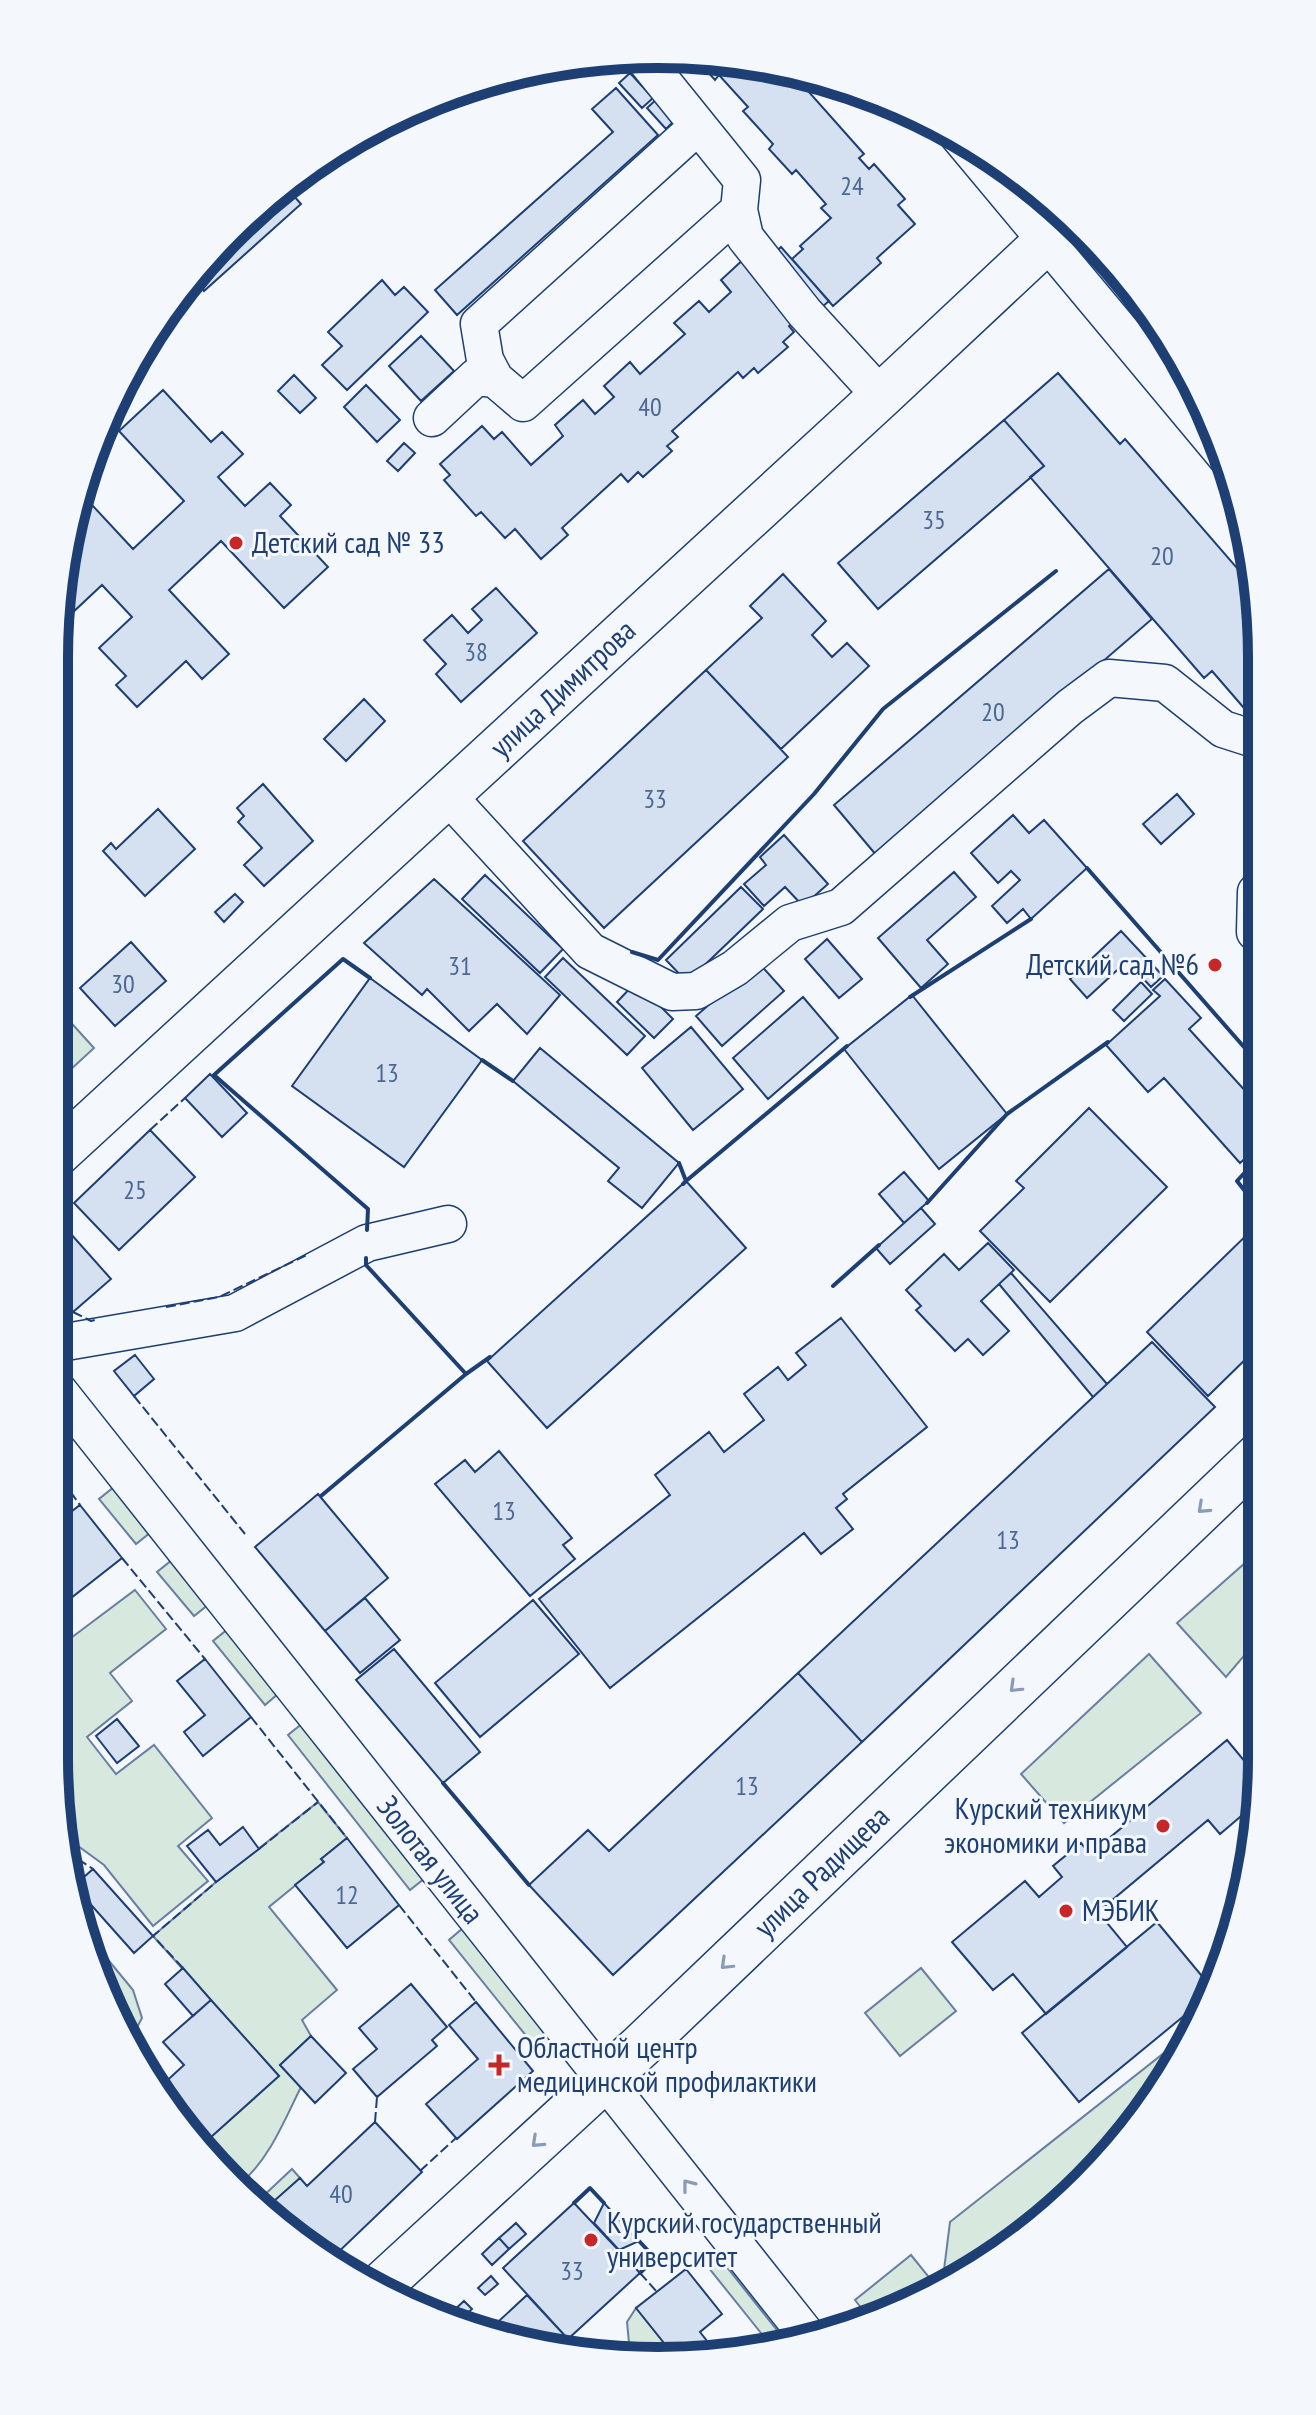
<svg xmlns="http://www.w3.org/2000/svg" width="1316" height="2415" viewBox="0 0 1316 2415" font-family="'PT Sans Narrow',sans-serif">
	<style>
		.green { fill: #d7e8df; stroke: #687fa3; stroke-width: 2 }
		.building { fill: #d5e0f0; stroke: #1d3f73; stroke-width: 2 }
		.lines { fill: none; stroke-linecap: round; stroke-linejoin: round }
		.minor-casing { stroke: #1d3f73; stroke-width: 39 }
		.major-casing { stroke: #1d3f73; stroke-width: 47 }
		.minor { stroke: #f4f7fb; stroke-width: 36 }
		.major { stroke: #f4f7fb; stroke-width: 44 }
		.fence { stroke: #1d3f73; stroke-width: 2; stroke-dasharray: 10 4; stroke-linecap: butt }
		.wall { stroke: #1d3f73; stroke-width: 4 }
		.oneway { stroke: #889bb7 }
		.poi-dot { fill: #c62828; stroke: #f4f7fb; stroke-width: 3 }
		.labels { text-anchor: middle; stroke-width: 6; stroke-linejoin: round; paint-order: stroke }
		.number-label { font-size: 26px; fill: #4b6792 }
		.poi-label { font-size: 30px; fill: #1d3f73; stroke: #f4f7fb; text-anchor: start }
		.street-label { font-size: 30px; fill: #1d3f73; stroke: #f4f7fb }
		.rim { fill: none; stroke: #1d3f73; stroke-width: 10 }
	</style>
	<rect width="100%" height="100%" fill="#f4f7fb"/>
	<path class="green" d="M55,1005L94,1048L55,1084Z
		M114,1487L151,1532L136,1544L99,1499Z
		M172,1560L209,1604L194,1616L157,1572Z
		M1245,1563L1260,1580V1637L1226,1677L1177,1623Z
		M135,1590L166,1629L110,1673L132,1701L87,1737L116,1774L154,1745L212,1818L178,1846L208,1881L153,1926L104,1865L74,1843L67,1833L54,1757V1635L63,1644Z
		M228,1629L279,1693L265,1705L213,1641Z
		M1149,1654L1201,1713L1064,1823L1021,1774Z
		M303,1723L425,1878L410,1890L288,1735Z
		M318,1802L347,1838L321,1859L324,1862L269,1907L337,1990L302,2020L311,2036L280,2065L301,2087C284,2121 270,2158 241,2183L201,2146L279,2076L153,1936L216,1882Z
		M82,1928L133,1990L142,2018L132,2037L86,1952Z
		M463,1928L558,2046L544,2058L449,1940Z
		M921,1968L956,2011L900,2056L865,2013Z
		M1193,2030L1181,2059L1057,2211L950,2277L944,2270L950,2222Z
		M292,2169L300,2178L275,2201L288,2216L282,2221L259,2200Z
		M707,2254L718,2256L784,2339L769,2343L700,2257Z
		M911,2255L932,2281L931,2289L890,2315L870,2319L855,2300Z
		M636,2308L664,2343L649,2355L630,2353L627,2322Z"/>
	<path class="building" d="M695,58L736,59L790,71L791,73L787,77L796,87L801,83L864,154L859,158L869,169L874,164L905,199L898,205L915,224L877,258L881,263L833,306L792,259L803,249L800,246L831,218L821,208L826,204L796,170L792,174L769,149L773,144L743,111L748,107L719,75L715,80Z
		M630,73L653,98L642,108L619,83Z
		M616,88L658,135L457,315L435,290L613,132L592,109Z
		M658,98L677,118L666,129L647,108Z
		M284,185L301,204L204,291L191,277L204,260Z
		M781,247L829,301L821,308L815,303L789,326L794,332L783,342L788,347L758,373L754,368L743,378L738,372L672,431L678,437L667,446L672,451L643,477L638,472L628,482L621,474L562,528L568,535L541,559L515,529L505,538L481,512L476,516L444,480L450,475L440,464L482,426L494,439L502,432L531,465L563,436L555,425L583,400L595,414L614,397L604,386L630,362L640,374L685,334L674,323L699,301L709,312L731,292L721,280L746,257L757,269Z
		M382,280L395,295L404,287L428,312L347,390L322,365L342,346L328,332Z
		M421,336L454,371L421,401L389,366Z
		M1058,373L1120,444L1125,439L1257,591V709L1250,715L1212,671L1204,678L1030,477L1044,466L1004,420Z
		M294,375L316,398L300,413L278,391Z
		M366,385L400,420L377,442L344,407Z
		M163,390L211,442L222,432L243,454L218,477L245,506L270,483L291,505L280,516L328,567L284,608L221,541L169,590L229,654L202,679L186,661L137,707L116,685L126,676L99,648L132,617L102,585L71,614L58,601L75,501L79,491L133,549L184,501L119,431Z
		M1004,420L1044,466L878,609L838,563Z
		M404,443L415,453L398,471L387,461Z
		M1109,569L1152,619L877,856L834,805Z
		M783,574L826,621L812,635L832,657L847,643L869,666L781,749L706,670L762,618L750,606Z
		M496,588L537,633L461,702L436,674L446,664L424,640L452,615L468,633L482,620L472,609Z
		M706,670L788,757L604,928L523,841Z
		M364,699L385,721L346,761L324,739Z
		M263,784L313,841L264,886L244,865L262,848L238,822L244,816L237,808Z
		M1177,794L1194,814L1161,844L1143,824Z
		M158,809L195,849L145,896L103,851L111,843L116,849Z
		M1013,815L1029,833L1044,820L1087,868L1031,919L1023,909L1007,923L992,906L1020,880L1011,871L998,883L971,853Z
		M784,835L828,884L803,906L785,887L764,906L744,884L766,865L760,857Z
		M954,872L976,897L927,940L948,964L921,988L878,938Z
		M485,875L563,949L540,973L462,899Z
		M434,879L560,995L527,1034L497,1004L469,1031L427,989L422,995L364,943Z
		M741,887L763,909L687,982L666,960Z
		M235,894L243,902L224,922L215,912Z
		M1121,931L1163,976L1151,987L1127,961L1087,998L1070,979Z
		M827,939L862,979L839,998L805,959Z
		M131,942L166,981L115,1026L80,988Z
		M563,958L645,1036L627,1055L545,977Z
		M758,962L784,991L722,1046L696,1016Z
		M370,978L482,1060L404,1167L292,1086Z
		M1165,979L1201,1018L1189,1029L1259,1106V1146L1240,1163L1164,1078L1148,1092L1106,1045L1160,996L1153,990Z
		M636,982L673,1019L654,1038L617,1002Z
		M1141,982L1152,994L1124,1021L1113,1010Z
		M912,995L1007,1114L939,1169L844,1049Z
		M803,997L838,1038L768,1099L733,1058Z
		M691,1027L743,1089L693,1130L642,1068Z
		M540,1048L679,1163L642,1208L608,1181L619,1168L513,1081Z
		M210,1074L247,1113L222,1137L185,1098Z
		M1089,1108L1167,1187L1050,1302L980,1231L1024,1188L1016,1181Z
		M150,1130L195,1177L119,1250L74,1203Z
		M904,1172L929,1201L904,1223L879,1194Z
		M686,1181L746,1248L547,1428L487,1361Z
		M921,1208L935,1224L890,1264L876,1248Z
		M1259,1223V1346L1208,1396L1147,1332Z
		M62,1224L111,1279L73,1312L55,1291V1231Z
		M988,1243L1014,1270L981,1301L1009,1331L983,1355L968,1339L955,1351L916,1310L921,1306L906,1290L944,1254L959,1270Z
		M1011,1273L1107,1384L1093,1397L999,1284Z
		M841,1318L927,1427L843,1494L847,1499L836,1508L853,1529L821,1554L804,1533L610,1688L539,1599L670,1495L655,1475L709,1432L724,1452L764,1420L744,1394L778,1367L788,1380L806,1365L796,1353Z
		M1152,1342L1215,1407L862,1742L798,1673Z
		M135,1355L154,1379L134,1396L114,1371Z
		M499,1451L572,1538L563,1545L575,1559L530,1596L435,1484L465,1460L475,1472Z
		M318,1494L388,1578L325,1631L255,1547Z
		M80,1505L122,1558L57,1609L54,1605V1525Z
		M365,1598L400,1640L360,1673L325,1631Z
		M533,1600L579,1654L480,1737L435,1683Z
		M394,1649L480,1752L443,1783L356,1680Z
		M205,1659L251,1717L203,1756L184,1732L205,1715L177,1681Z
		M798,1673L862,1742L613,1975L529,1885L588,1830L609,1851Z
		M117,1719L139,1746L117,1763L96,1736Z
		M1227,1740L1261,1781L1260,1800L1220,1834L1208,1820L1098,1912L1127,1947L1046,2014L1013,1974L993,1990L952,1942L1025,1881L1039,1897L1062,1877L1053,1866L1081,1843L1090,1854Z
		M243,1827L259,1849L216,1882L187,1846L208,1830L220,1845Z
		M347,1838L399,1905L347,1948L295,1885L324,1862L321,1859Z
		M93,1869L153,1936L134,1953L76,1888L75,1885Z
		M1157,1922L1211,1987L1207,1997L1079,2102L1022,2033Z
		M183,1968L211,2000L193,2016L165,1984Z
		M411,1984L447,2027L432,2040L437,2046L377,2097L353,2069L377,2049L359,2028Z
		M211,2000L279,2076L201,2146L179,2125L159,2088L184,2065L163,2042Z
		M476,2002L533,2071L457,2139L426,2104L478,2059L449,2025Z
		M311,2036L346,2073L315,2103L280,2065Z
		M375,2122L422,2172L328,2262L282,2221L288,2216L274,2201L300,2178L307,2186Z
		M574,2203L640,2273L568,2339L503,2268Z
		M604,2203L639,2241L619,2250L594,2223Z
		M516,2223L526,2234L509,2249L499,2238Z
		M499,2238L509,2249L492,2265L482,2254Z
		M686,2269L722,2314L700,2332L718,2355L698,2360L649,2355L664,2343L636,2308Z
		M491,2276L498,2284L485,2295L478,2288Z
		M527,2295L568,2339L560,2346L502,2341L486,2333Z
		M464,2301L472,2309L459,2320L452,2312Z"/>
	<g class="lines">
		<g class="minor-casing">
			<path id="minor" d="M956,133L1227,458
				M739,210L745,237L805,313L881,396
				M495,379L485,360L479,324L698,126
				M432,418L476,377L495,379L523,403L739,210L742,180L642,56
				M447,795L590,951L672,992L696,991L735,968L790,923L841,907L1070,707L1109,678L1165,683L1223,729L1254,739L1257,736
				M1258,890L1256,892L1255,932L1258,935
				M54,1344L235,1313L367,1243L448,1224
				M54,1385L806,2334"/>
		</g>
		<g class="major-casing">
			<path id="major" d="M55,1156L881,396L1070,219
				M380,2286L641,2046L1260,1454"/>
		</g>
		<use href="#minor" class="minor"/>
		<use href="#major" class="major"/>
		<path class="fence" d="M150,1130L185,1098
			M166,1307L219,1297L307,1255
			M73,1312L91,1321L95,1320
			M134,1396L245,1534
			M54,1469L80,1505
			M122,1558L205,1659
			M251,1717L347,1838
			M259,1849L318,1802
			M78,1859L93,1869
			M399,1905L476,2002
			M183,1968L153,1936L216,1882
			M375,2122L377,2097
			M420,2171L456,2138
			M640,2273L657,2292"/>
		<path class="wall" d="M1087,868L1258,1063
			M632,952L658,960L814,794L883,709L1056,571
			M910,997L1031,919
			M482,1060L513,1081
			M1259,1157L1237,1181L1259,1209
			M679,1163L686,1181L683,1184
			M686,1181L847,1046
			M927,1203L1007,1114L1108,1042
			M367,1230L368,1209L214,1075L343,959L370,978
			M366,1258V1265L466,1374L490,1357
			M833,1286L879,1245
			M321,1496L466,1374
			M443,1783L529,1885
			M574,2203L590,2188L604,2203
			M639,2241L655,2258L640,2273"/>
	</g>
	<defs><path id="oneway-chevron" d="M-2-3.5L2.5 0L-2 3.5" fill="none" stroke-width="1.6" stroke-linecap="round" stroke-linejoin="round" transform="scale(2)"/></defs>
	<g class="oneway">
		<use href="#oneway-chevron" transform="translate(1203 1508) rotate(137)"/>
		<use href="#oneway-chevron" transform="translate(1015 1687) rotate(136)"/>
		<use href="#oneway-chevron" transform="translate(726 1964) rotate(136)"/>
		<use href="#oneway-chevron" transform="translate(537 2142) rotate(137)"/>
		<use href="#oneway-chevron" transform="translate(688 2185) rotate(-128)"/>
	</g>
	<g class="poi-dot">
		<circle cx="236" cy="543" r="8"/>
		<circle cx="1215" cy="965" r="8"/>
		<circle cx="1163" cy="1826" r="8"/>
		<circle cx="1066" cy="1911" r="8"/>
		<path d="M495 2053h8v8h8v8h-8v8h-8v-8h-8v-8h8z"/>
		<circle cx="591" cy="2240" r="8"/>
	</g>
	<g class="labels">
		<g class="number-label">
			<text x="852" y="195">24</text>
			<text x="650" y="416">40</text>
			<text x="934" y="529">35</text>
			<text x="1162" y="565">20</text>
			<text x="476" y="661">38</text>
			<text x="993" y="721">20</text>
			<text x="655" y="808">33</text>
			<text x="460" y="975">31</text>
			<text x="123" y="993">30</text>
			<text x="387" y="1082">13</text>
			<text x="135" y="1199">25</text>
			<text x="504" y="1520">13</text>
			<text x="1008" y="1549">13</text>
			<text x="747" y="1795">13</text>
			<text x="347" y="1904">12</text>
			<text x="341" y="2203">40</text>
			<text x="572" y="2280">33</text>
		</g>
		<g class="poi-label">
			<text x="252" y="553">Детский сад № 33</text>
			<text x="1199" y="975" text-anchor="end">Детский сад №6</text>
			<text x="1147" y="1819" text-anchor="end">Курский техникум<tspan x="1147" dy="34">экономики и права</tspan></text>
			<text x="1082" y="1921">МЭБИК</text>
			<text x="517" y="2058">Областной центр<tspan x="517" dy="34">медицинской профилактики</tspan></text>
			<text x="607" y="2233">Курский государственный<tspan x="607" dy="34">университет</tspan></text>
		</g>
		<g class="street-label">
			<text transform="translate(563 689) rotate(-43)" y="10">улица Димитрова</text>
			<text transform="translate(430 1860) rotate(52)" y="10">Золотая улица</text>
			<text transform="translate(822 1872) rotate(-44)" y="10">улица Радищева</text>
		</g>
	</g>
	<path d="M0 0H1316V2415H0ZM658 68H658A590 590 0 0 1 1248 658V1757A590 590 0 0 1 658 2347H658A590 590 0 0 1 68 1757V658A590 590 0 0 1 658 68Z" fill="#f4f7fb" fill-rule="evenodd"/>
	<path class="rim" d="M658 68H658A590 590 0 0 1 1248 658V1757A590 590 0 0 1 658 2347H658A590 590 0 0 1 68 1757V658A590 590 0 0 1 658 68Z"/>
</svg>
